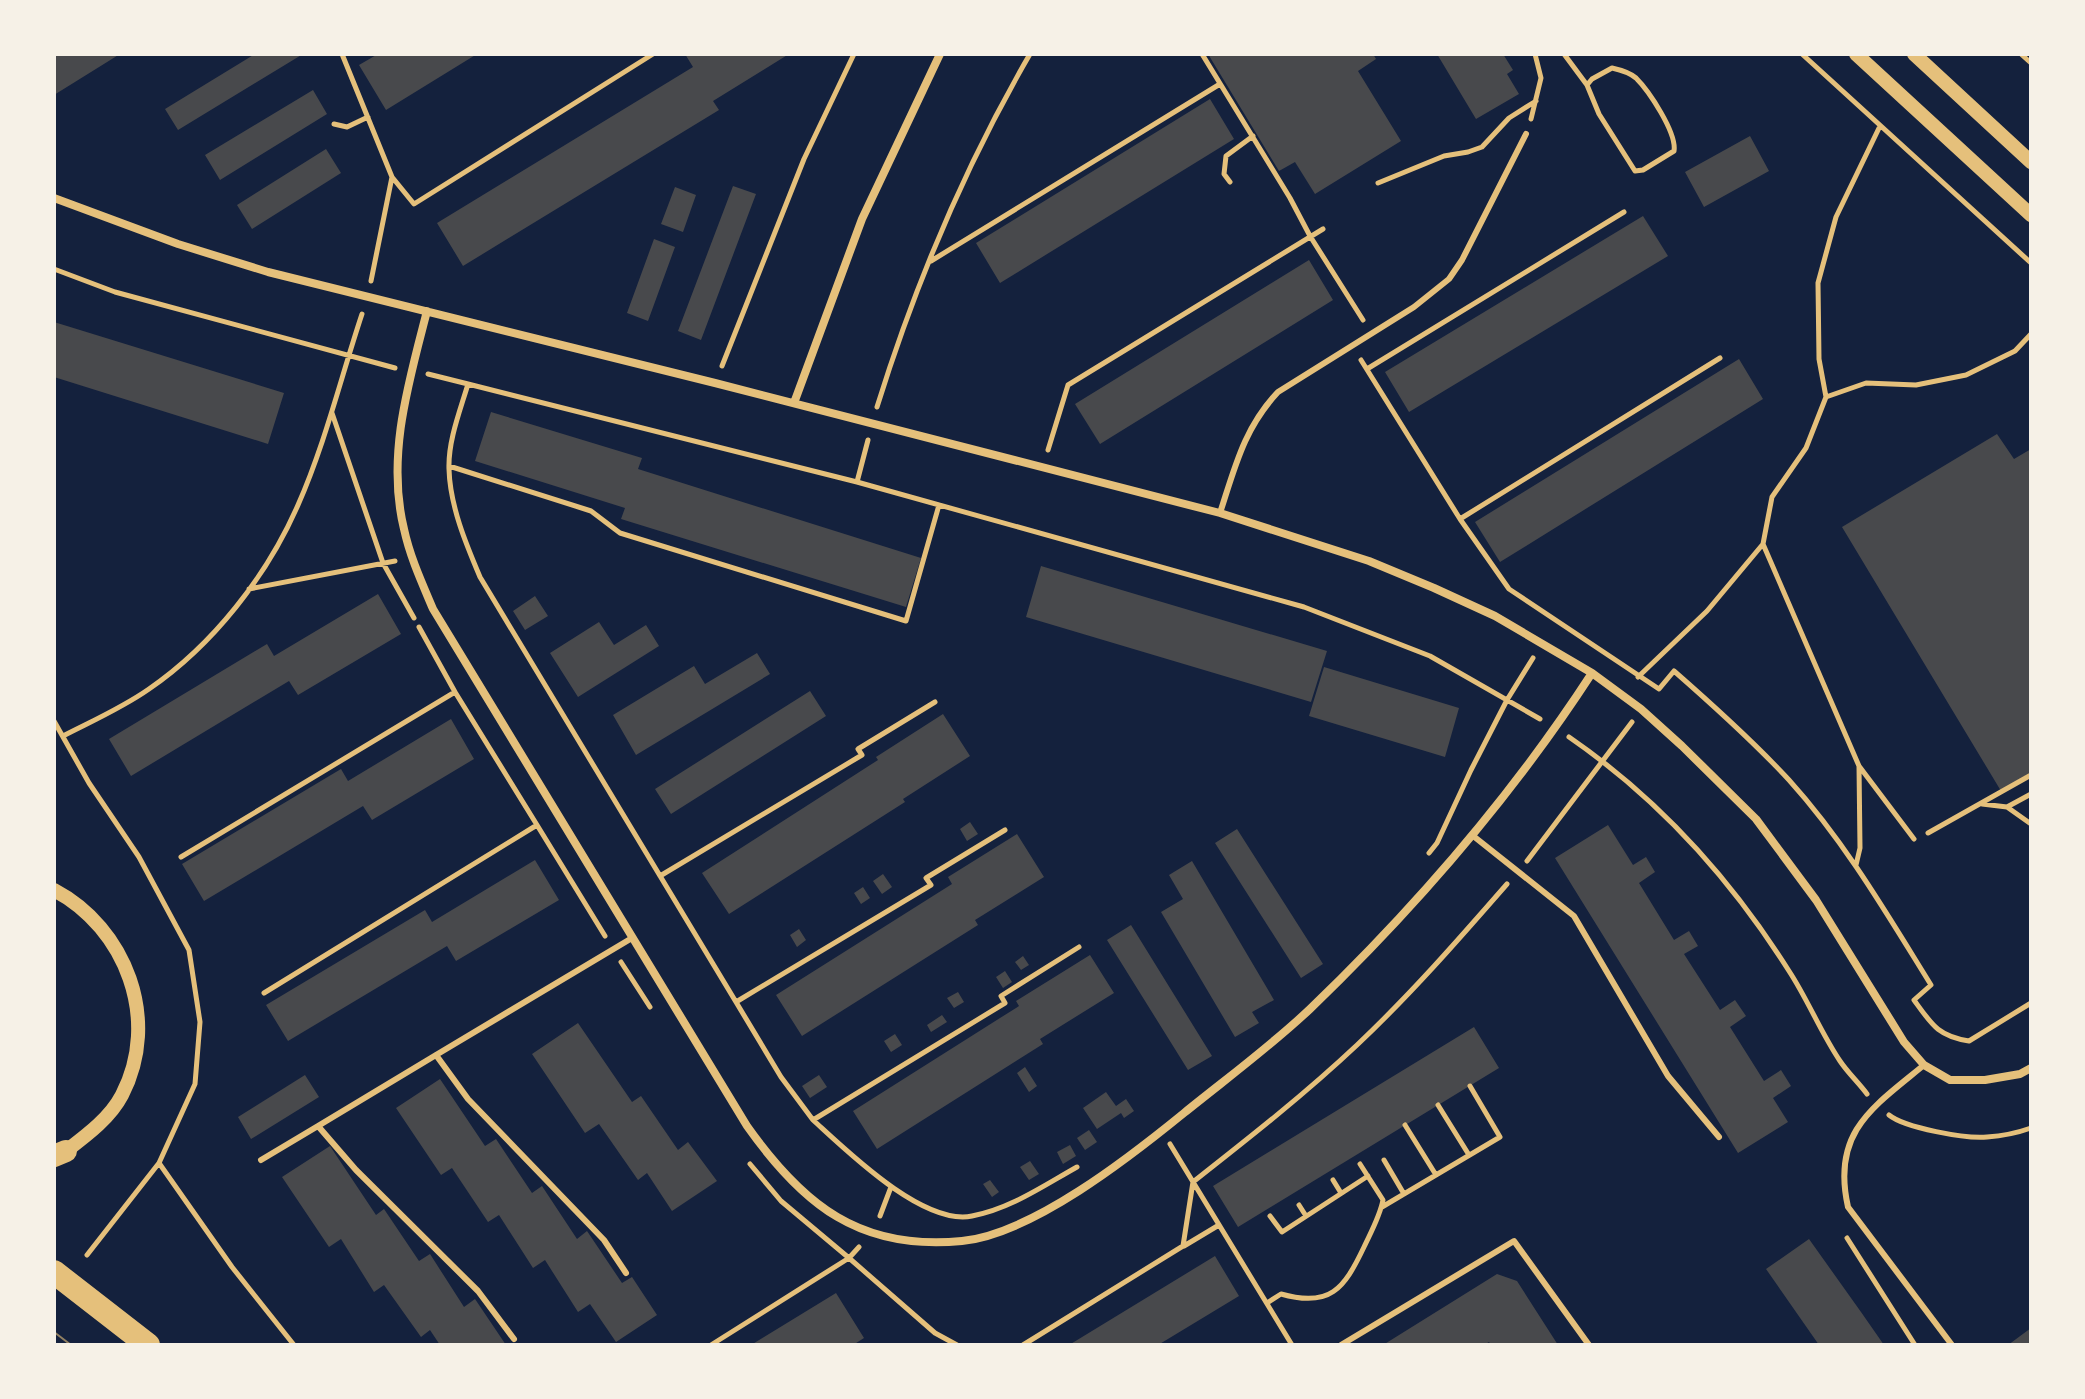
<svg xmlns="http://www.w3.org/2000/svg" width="2085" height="1399" viewBox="0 0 2085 1399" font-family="'PT Serif',serif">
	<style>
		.building { fill: #48494c }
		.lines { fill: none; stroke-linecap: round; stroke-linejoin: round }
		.path { stroke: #e5c07b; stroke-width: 5 }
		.service { stroke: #e5c07b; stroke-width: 6 }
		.minor { stroke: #e5c07b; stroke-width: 8 }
		.tertiary { stroke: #e5c07b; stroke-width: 14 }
		.trunk { stroke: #e5c07b; stroke-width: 22 }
		.motorway { stroke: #e5c07b; stroke-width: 24 }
		.tram { stroke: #918062; stroke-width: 2 }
	</style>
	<rect width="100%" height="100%" fill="#14213d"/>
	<path class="building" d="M54,54H120L54,95Z
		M255,54H303L178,130L165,109Z
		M378,54H477L386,110L359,65Z
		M685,54H789L713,101L719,110L463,266L437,223L693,67Z
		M1208,54H1373L1376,59L1358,71L1401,141L1315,194L1295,162L1279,171Z
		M1437,54H1503L1513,70L1507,74L1519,94L1476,119Z
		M313,90L327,114L220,180L205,155Z
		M1210,99L1234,139L1000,283L976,243Z
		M1750,136L1769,171L1704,207L1685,172Z
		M326,149L341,173L252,229L237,205Z
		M733,186L756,194L701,340L678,331Z
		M675,187L696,195L683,232L661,224Z
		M1643,216L1668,256L1409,412L1385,372Z
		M654,239L675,247L648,321L627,313Z
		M1309,260L1333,300L1100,444L1075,404Z
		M54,322L284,393L268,444L54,377Z
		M1739,359L1763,399L1500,562L1475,522Z
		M491,412L642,458L638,469L921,558L906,607L621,519L625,508L475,461Z
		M1997,434L2014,459L2031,449V772L2001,791L1842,527Z
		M1041,566L1327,651L1311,702L1026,617Z
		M378,594L401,634L298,695L289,681L131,776L109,739L267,644L274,656Z
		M535,596L548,616L525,630L513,611Z
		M599,622L614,645L646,625L659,646L578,697L550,653Z
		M757,653L770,674L636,755L613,715L694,666L705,684Z
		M1324,667L1459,708L1445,757L1309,716Z
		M810,691L826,716L671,814L655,789Z
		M943,714L970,756L903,799L905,802L729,914L702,873L878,760L876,757Z
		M451,719L474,759L372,820L363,806L204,901L182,864L341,769L348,781Z
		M970,822L978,834L967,841L960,829Z
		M1608,825L1633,865L1646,857L1655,872L1639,883L1674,940L1689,931L1698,946L1684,954L1720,1010L1735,1000L1746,1016L1730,1027L1764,1081L1781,1070L1791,1086L1773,1098L1788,1122L1738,1153L1555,858Z
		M1237,829L1323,964L1301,978L1215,843Z
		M1017,834L1044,877L975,920L978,925L802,1036L776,995L952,884L948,877Z
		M535,860L559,900L456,961L447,946L288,1041L266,1005L425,910L432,922Z
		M1192,861L1274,1000L1252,1012L1259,1023L1235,1037L1161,912L1183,899L1169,875Z
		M883,874L892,887L882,894L873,881Z
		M863,887L870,898L861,904L854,893Z
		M1131,925L1212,1056L1188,1070L1107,940Z
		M799,929L806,940L797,947L790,935Z
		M1090,955L1114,993L1040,1039L1043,1044L877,1149L853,1111L1019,1006L1016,1001Z
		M1023,956L1029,965L1021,970L1015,962Z
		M1005,971L1012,982L1003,988L996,977Z
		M958,992L964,1002L954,1008L947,998Z
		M942,1015L947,1022L931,1032L927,1025Z
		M578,1023L632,1102L641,1096L678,1150L688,1142L717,1181L672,1211L647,1173L638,1180L599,1124L585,1133L532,1054Z
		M1474,1027L1499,1068L1238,1227L1213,1186Z
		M895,1034L902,1045L891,1052L884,1041Z
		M1025,1067L1037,1086L1029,1092L1017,1073Z
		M305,1075L319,1097L251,1139L238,1117Z
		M819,1075L827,1087L810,1098L802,1086Z
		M440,1079L485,1146L496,1139L532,1193L542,1186L577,1239L587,1231L622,1283L632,1277L657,1315L616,1342L590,1304L578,1312L545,1260L533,1268L499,1215L488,1222L452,1168L441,1175L396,1108Z
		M1106,1092L1116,1106L1126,1099L1134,1111L1124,1118L1121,1113L1097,1129L1083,1108Z
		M1089,1130L1097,1142L1085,1150L1077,1138Z
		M1070,1145L1076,1156L1063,1164L1057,1152Z
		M330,1146L376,1215L384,1209L419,1261L430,1254L464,1307L475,1299L506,1345H440L430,1330L421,1337L384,1285L374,1292L341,1239L329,1247L282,1177Z
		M1030,1161L1039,1174L1029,1180L1020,1167Z
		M990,1180L999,1192L992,1197L983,1184Z
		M1809,1239L1861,1312L1884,1345H1819L1766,1269Z
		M1215,1256L1239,1296L1158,1345H1069Z
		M1497,1274L1517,1281L1558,1345H1491L1489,1342L1484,1345H1383Z
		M836,1293L864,1338L853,1345H751Z
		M2031,1328V1345H2008Z"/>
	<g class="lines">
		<path class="path" d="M342,54L392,177L414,204L653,54
			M1202,54L1290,198L1310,236L1363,320
			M1564,54L1587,85L1599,114L1635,171L1643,170L1674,151C1677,133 1649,91 1636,78C1629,72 1621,70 1612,68L1592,79L1587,85
			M1802,54L2031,263
			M2021,54L2031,63
			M1531,119L1541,78L1535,54
			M334,124L347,127L368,117
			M1230,182L1224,174L1226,156L1253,136
			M1378,183L1444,156L1468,152L1482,147L1509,118L1536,101
			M931,261L1220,84
			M54,269L115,292L395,368
			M371,281L392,177
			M1361,360L1460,519L1509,589L1659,689L1674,671C1714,706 1753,741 1789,780C1845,842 1887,914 1931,985L1914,1000C1932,1025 1938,1036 1969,1041L2031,1003
			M722,366L804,159L854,54
			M1367,369L1624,212
			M428,374L468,384
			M1826,397L1866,383L1916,385L1966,375L2015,351L2031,334
			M877,407C915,285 966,164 1030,54
			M332,413L383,563L414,618
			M868,440L857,482L1304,607L1430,656L1540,719
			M1048,450L1068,385L1323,229
			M449,466L591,511L620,533L906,621L939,505
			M857,482L468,384C460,411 448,441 449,469C450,506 466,544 480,577L736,1002L931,885L926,878L1005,830
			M1460,519L1720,358
			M1763,544L1859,766L1860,848L1856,865
			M249,589L395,561
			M1638,677L1707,611L1763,544L1772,497L1806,448L1826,397L1819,359L1818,283L1836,217L1880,126
			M54,721L89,783L139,857L189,950L200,1022L195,1084L159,1163L87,1255
			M63,736C92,721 122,708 149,689C213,645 267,576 298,505C325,444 341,377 362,314
			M1569,737C1659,799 1731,879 1789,971C1808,1000 1821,1033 1840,1061C1848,1073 1859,1083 1867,1094
			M1859,766L1914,839
			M1982,804L2007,807L2031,794
			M2007,807L2031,824
			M537,825L605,936
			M1928,833L2031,775
			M1429,853L1437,843L1471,770L1507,700L1533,658
			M181,857L455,692L419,627
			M1527,861L1632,722
			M660,876L862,755L858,749L935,702
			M621,962L650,1007
			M264,993L537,825L455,692
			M736,1002L781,1077L813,1120L1005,1003L1001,996L1079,947
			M1438,1105L1469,1155
			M1889,1115C1905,1128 1966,1139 1987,1137C2002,1136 2017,1133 2031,1128
			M813,1120C847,1151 923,1226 972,1216C1010,1209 1043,1186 1077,1167
			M1405,1125L1436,1175
			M1170,1144L1292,1345
			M1384,1160L1404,1194
			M159,1163L232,1267L294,1345
			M1333,1180L1341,1193
			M1299,1205L1306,1216
			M1382,1207L1500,1137L1470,1086
			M880,1216L891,1187
			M1270,1216L1282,1232L1368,1176
			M1847,1238L1915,1345
			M1184,1246L1219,1225
			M859,1247L849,1258L935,1333L957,1345
			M1267,1303L1281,1294C1330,1308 1344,1289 1364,1247C1371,1232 1380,1216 1383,1200L1360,1164
			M711,1345L849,1258L781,1201L750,1164
			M1023,1345L1183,1246L1193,1182C1249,1138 1305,1094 1357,1045C1411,994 1459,939 1507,884"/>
		<path class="service" d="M1220,513C1235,467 1244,428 1278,392L1414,307L1449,279L1462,260L1526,134
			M1472,835L1574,916L1668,1076L1719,1137
			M436,1055L318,1126L356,1170L478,1291L514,1339
			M1924,1065C1873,1107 1831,1132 1848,1207L1952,1345
			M261,1160L318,1126
			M626,1273L604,1240L468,1099L436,1055L632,938
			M1341,1345L1514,1241L1589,1345"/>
		<path class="minor" d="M54,198L178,244L268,272L715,383L1220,513L1369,561L1434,588L1495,616L1592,673L1641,709L1682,746L1756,819L1816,900L1904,1042L1924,1065L1950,1080H1985L2020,1074L2031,1068
			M427,311C409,381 386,456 404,529C410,557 422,583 433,609L747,1126C803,1205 860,1251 962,1241C1032,1234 1130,1157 1184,1113C1226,1079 1271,1046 1310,1009C1416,907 1512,796 1592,673
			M794,403L862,219L940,54"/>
		<path class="tertiary" d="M1856,54L2031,215
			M1914,54L2031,162
			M54,890C126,928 161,1020 122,1095C110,1118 87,1135 66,1151"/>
		<path class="trunk" d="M54,1156L66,1151"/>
		<path class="motorway" d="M54,1272L148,1345"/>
		<path class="tram" d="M54,1332L71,1345"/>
	</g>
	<rect width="2085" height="1399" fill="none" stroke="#f6f1e7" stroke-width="112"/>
</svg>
